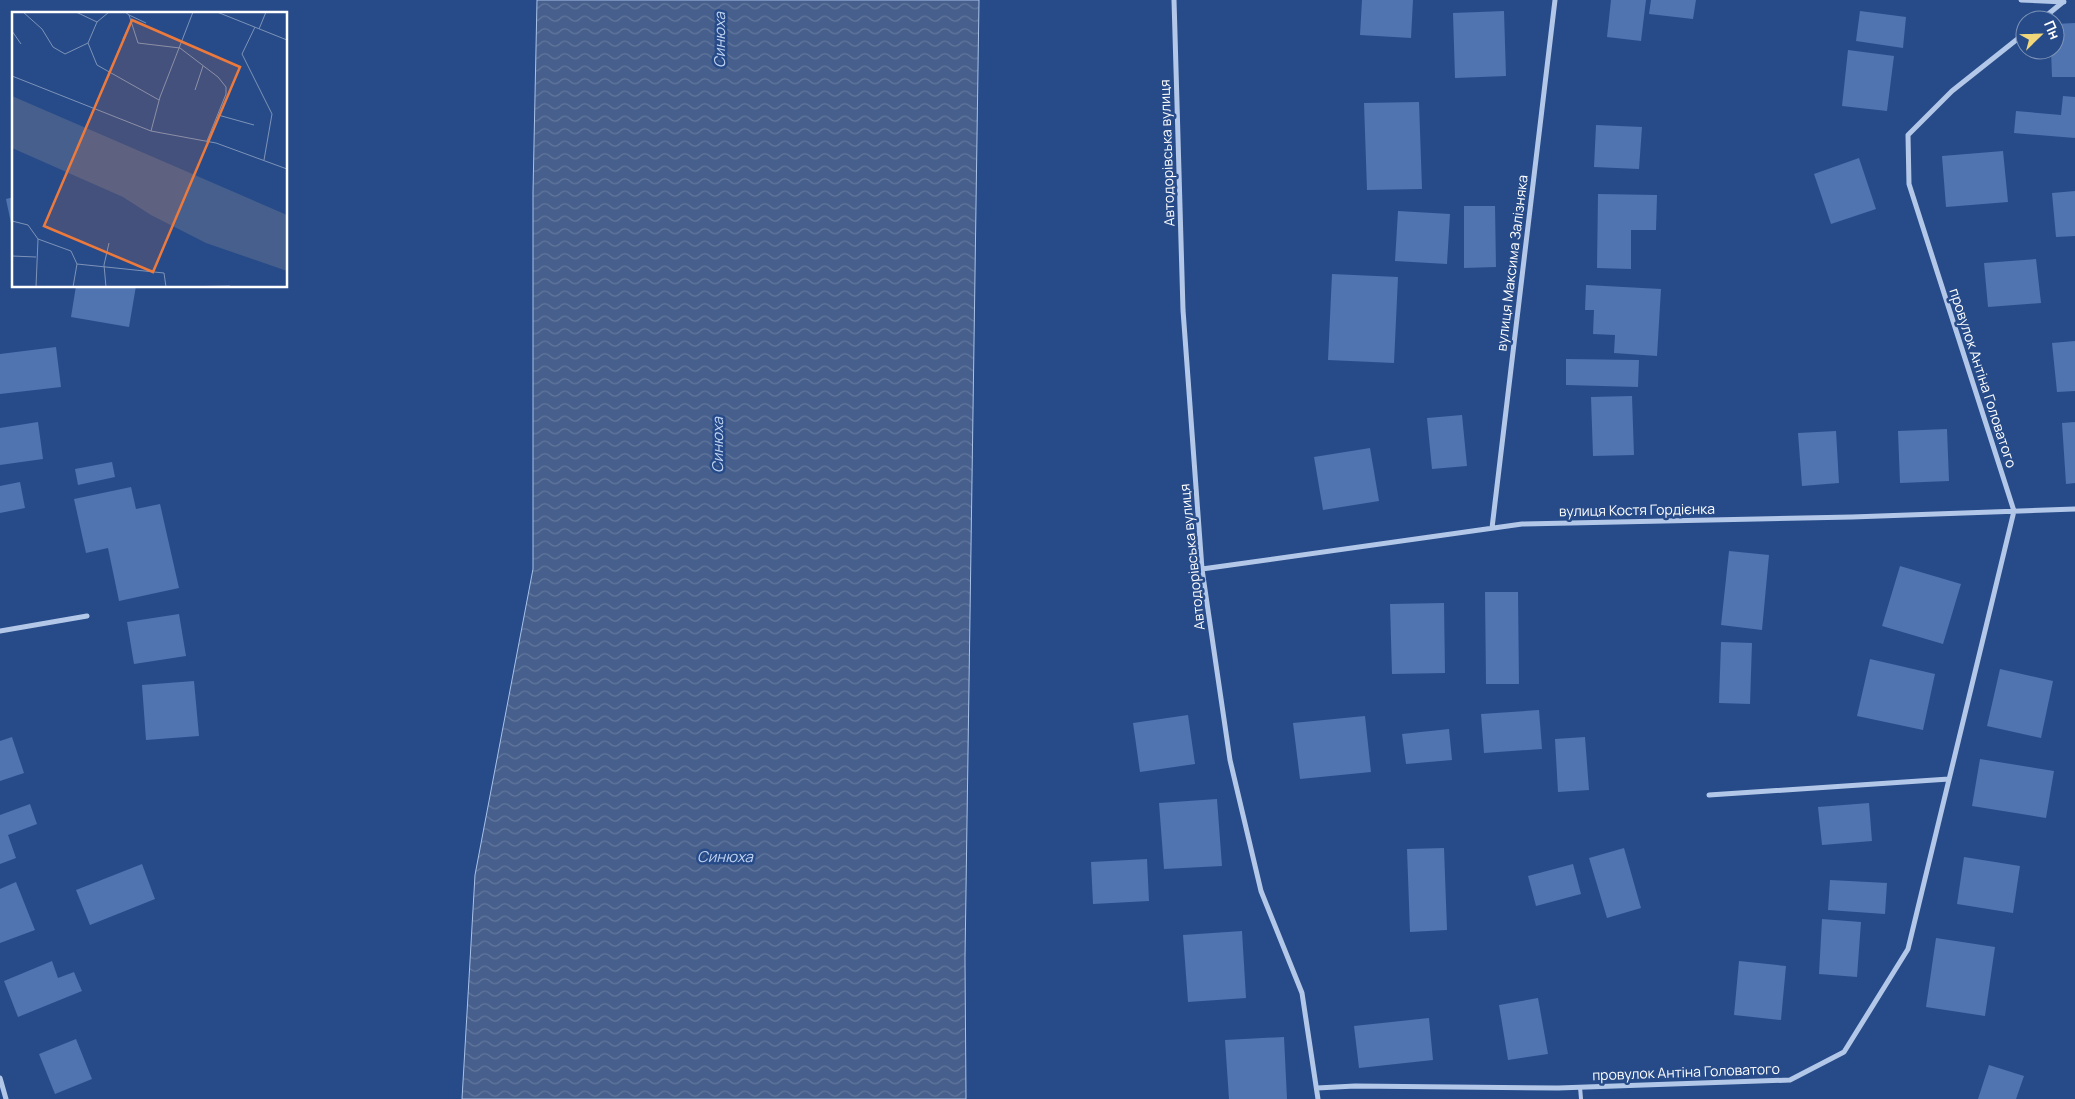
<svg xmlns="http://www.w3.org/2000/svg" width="2075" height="1099" viewBox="0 0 2075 1099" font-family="Manrope,sans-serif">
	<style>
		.water { fill: url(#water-waves); stroke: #a8c2e9 }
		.building { fill: #4f74b0 }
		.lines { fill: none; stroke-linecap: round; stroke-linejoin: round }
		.service { stroke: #b3c8e9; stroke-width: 4 }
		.minor { stroke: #b3c8e9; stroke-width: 5 }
		.labels { text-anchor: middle; stroke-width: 5; stroke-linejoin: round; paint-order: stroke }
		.street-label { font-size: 14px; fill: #fff; stroke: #274b89 }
		.water-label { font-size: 15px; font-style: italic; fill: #bfd2f0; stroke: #274b89 }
		.inset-road { fill: none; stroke: #7d93b8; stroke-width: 1 }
		.view { fill: #ed7a3d; fill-opacity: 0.15; stroke: #ed7a3d; stroke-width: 2.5 }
		.inset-edge { fill: none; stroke: #fff; stroke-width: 2.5 }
	</style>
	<defs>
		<pattern id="water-waves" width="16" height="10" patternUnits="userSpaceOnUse" patternTransform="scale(1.25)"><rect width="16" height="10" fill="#465f8c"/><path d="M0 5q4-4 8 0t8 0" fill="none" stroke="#62779d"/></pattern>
	</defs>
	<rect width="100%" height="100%" fill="#274b89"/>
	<path class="water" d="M537,0H979L965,958L966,1099H462L475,875L533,569V192Z"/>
	<path class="building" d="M1362,0H1413L1411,38L1360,35Z
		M1611,0H1646L1641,41L1607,37Z
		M1651,0H1696L1693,19L1649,14Z
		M1504,11L1506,76L1455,78L1453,13Z
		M1860,11L1906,17L1903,48L1856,41Z
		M2075,23V77H2052L2051,50H2055V24Z
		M1848,50L1894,56L1887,111L1842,106Z
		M2063,96L2075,97V138L2014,133L2016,111L2061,115Z
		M1419,102L1422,189L1367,190L1364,103Z
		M1596,125L1642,127L1639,169L1594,167Z
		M2003,151L2008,202L1946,207L1942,156Z
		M1859,158L1876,209L1831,224L1814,174Z
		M2075,191V236L2056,237L2052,193Z
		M1598,194L1657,195L1656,230H1631V269L1597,268Z
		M14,197V233H13L6,199Z
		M1464,206H1495L1496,267L1464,268Z
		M1398,211L1450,214L1447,264L1395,261Z
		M2036,259L2041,303L1988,307L1984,263Z
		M1332,274L1398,277L1394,363L1328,360Z
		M1586,285L1661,289L1657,356L1614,353L1615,335L1593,334L1594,310H1585Z
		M76,286H136L129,327L71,317Z
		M2075,341V391L2057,392L2052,343Z
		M56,347L61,387L0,394V354Z
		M1566,359L1639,360L1638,387L1566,385Z
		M1632,396L1634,455L1593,456L1591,397Z
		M1462,415L1467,466L1432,469L1427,418Z
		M38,422L43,459L0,465V428Z
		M2075,422V483L2066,484L2062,423Z
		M1947,429L1949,481L1900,483L1898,431Z
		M1836,431L1839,483L1802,486L1798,433Z
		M1370,448L1379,501L1323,510L1314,457Z
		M112,462L115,477L78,485L75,469Z
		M20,482L25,508L0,513V486Z
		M131,487L136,509L160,504L179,588L119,601L108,548L86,553L74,499Z
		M1729,551L1769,555L1762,630L1721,625Z
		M1900,566L1961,584L1943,644L1882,626Z
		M1485,592H1518L1519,684H1486Z
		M1444,603L1445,673L1392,674L1390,604Z
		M179,614L186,656L134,664L127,622Z
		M1721,642L1752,643L1750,704L1719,703Z
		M1870,659L1935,674L1923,730L1857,716Z
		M2000,669L2053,681L2041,738L1987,726Z
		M194,681L199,736L146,740L142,685Z
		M1539,710L1542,749L1484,753L1481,714Z
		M1188,715L1195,764L1140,772L1133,723Z
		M1365,716L1371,772L1300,779L1293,723Z
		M1449,729L1452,760L1406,764L1402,734Z
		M12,737L24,773L0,781V741Z
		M1585,737L1589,790L1558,792L1555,739Z
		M1980,759L2054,771L2046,818L1972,806Z
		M1217,799L1222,866L1164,869L1159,803Z
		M1869,803L1872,841L1822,845L1818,807Z
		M30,804L37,824L8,835L16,858L0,864V815Z
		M1444,848L1447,930L1410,932L1407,849Z
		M1624,848L1641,908L1607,918L1589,858Z
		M1964,857L2020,866L2013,913L1957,904Z
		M1147,859L1149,901L1093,904L1091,862Z
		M142,864L155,899L90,925L76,890Z
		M1573,864L1581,894L1536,906L1528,876Z
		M1830,880L1887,883L1885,914L1828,910Z
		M16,882L35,930L0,943V889Z
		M1822,919L1861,922L1857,977L1819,974Z
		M1242,931L1246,998L1188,1002L1183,935Z
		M1936,938L1995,947L1985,1016L1926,1007Z
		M52,961L58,978L74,972L82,991L18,1017L4,981Z
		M1739,961L1786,966L1781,1020L1734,1015Z
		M1538,998L1548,1054L1508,1060L1499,1005Z
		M1429,1018L1433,1060L1359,1068L1354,1026Z
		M1284,1037L1287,1099H1229L1225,1040Z
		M76,1039L92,1079L55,1094L39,1054Z
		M1989,1065L2024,1076L2016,1099H1978Z"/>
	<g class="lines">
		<path class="service" d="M1580,1087L1581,1099"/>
		<path class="minor" d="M1174,0L1183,310L1202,569L1230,760L1261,891L1302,993L1318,1099
			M2021,0L2064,2
			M2041,20L2063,2
			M1492,528L1555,0
			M1202,569L1522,524L1852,517L2075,509
			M0,631L87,616
			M1709,795L1949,779
			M0,1078L6,1099
			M1317,1088L1355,1086L1558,1088L1790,1080L1844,1052L1908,949L2014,511L1909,184L1908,135L1952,91L2025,33"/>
	</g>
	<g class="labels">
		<g class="street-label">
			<text transform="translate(1167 153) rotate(-92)" y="5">Автодорівська вулиця</text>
			<text transform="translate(1512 263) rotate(-83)" y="5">вулиця Максима Залізняка</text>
			<text transform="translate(1983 378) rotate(72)" y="5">провулок Антіна Головатого</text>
			<text transform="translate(1637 510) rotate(-1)" y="5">вулиця Костя Гордієнка</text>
			<text transform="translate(1192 557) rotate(-96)" y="5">Автодорівська вулиця</text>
			<text transform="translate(1686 1072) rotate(-2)" y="5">провулок Антіна Головатого</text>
		</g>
		<g class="water-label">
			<text transform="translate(720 40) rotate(-90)" y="5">Синюха</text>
			<text transform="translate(718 445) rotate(-90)" y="5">Синюха</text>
			<text x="725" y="862">Синюха</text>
		</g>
	</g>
	<g transform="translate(12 12)">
		<rect width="275" height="275" fill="#274b89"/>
		<path d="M0,84L275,203V259L194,231L139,203L111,185L0,136Z" fill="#465f8c"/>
		<path class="inset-road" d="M11,0L30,17L41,35L53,42L76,31M64,0L85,10L97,0M113,0L117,3L126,31L168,36L206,65L214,75V82L195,129M205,0L275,28M117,3L134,11M243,15L230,42L260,102L252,148M247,17L254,0M0,19L9,32M111,27L119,10M76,31L85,53L147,88M76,31L85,10M0,64L139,119L204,131L275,157M183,78L191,54M206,103L242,113M139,119L148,85L181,0M0,209L16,213L26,227L24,275M26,227L59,239L65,252L61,275M0,244L24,245M65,252L152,261L154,275M94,275L92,253L97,231M166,275L218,274"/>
		<path class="view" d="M120,8L228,55L141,260L32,214Z"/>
		<rect width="275" height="275" class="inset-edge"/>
	</g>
	<g transform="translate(2040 35) rotate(67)"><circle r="24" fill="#274b89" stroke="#7d93b8"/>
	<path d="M0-4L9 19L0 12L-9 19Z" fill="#f1d779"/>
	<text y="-8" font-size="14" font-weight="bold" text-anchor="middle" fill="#ffffff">Пн</text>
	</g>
</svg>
